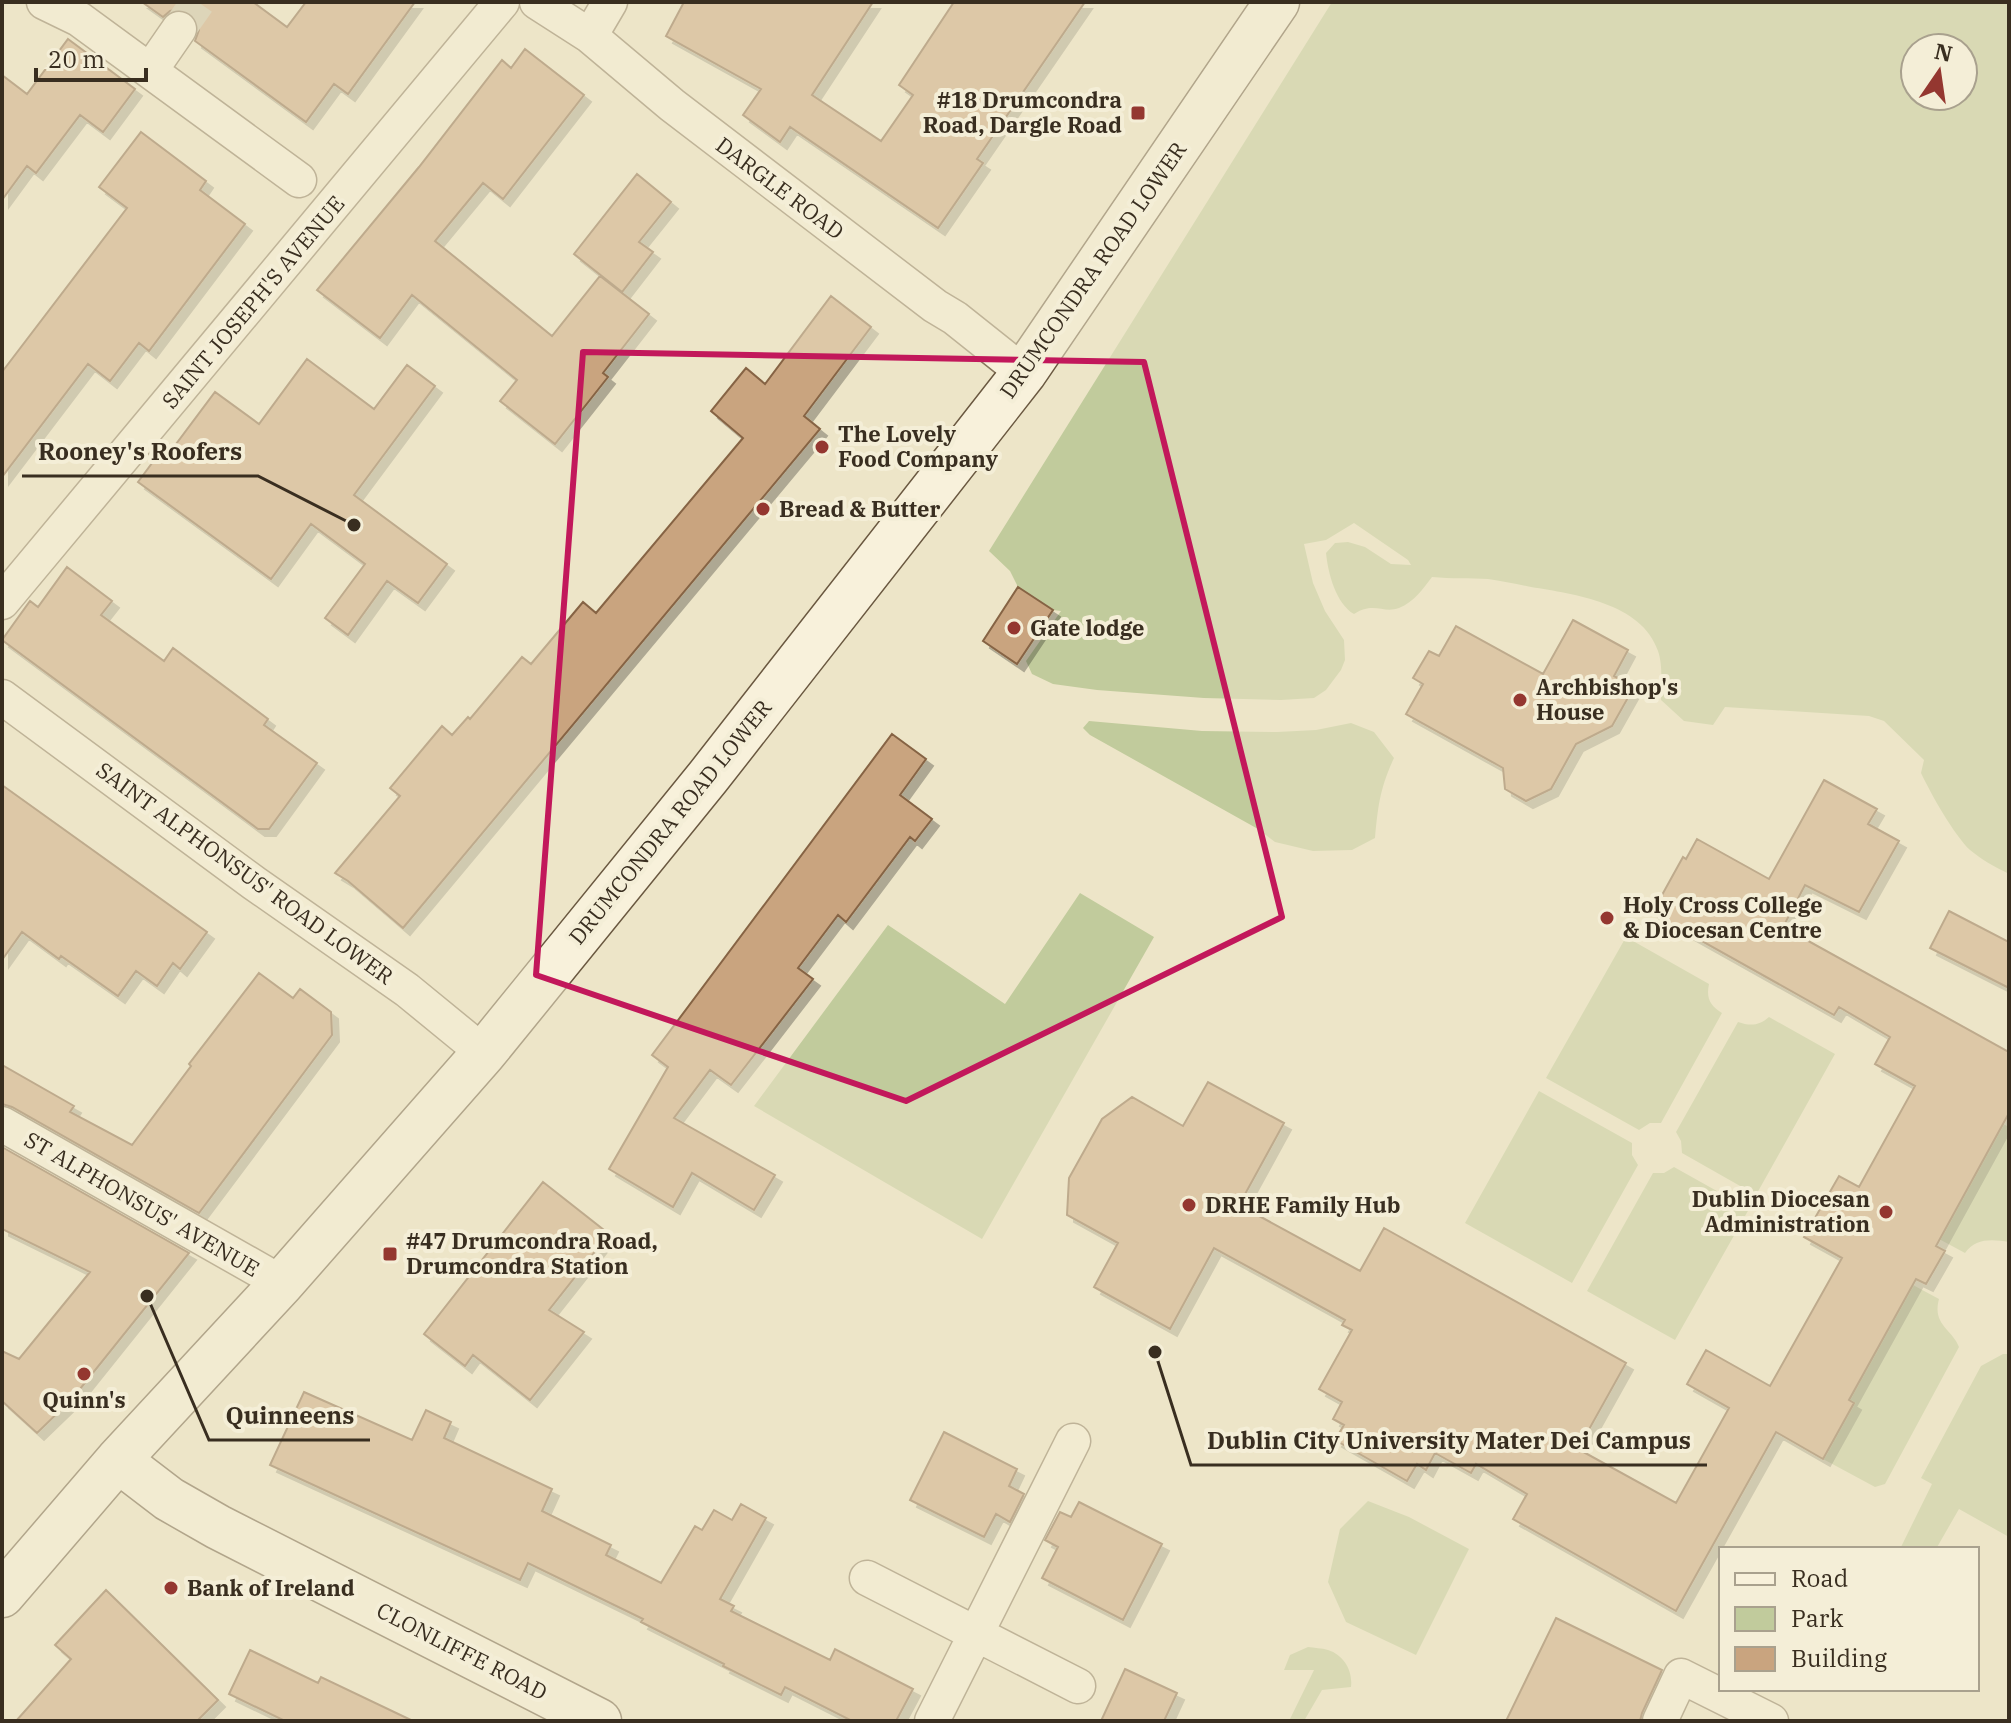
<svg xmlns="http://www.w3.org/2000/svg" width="2011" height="1723" viewBox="0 0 2011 1723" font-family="'IBM Plex Serif',serif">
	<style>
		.green { fill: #c1cb9c; fill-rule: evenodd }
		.building { fill: #c9a47f; stroke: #866444; stroke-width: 2; filter: url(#shadow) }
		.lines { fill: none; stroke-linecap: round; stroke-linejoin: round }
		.minor-tunnel { stroke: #c9c0a6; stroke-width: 34; stroke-dasharray: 34 17; stroke-linecap: butt }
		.minor-casing { stroke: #88775d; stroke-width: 37 }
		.secondary-casing { stroke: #6a5840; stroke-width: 47 }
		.minor { stroke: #f8f1db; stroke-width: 34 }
		.secondary { stroke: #f8f1db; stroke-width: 44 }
		.marked { fill: none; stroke: #c2185b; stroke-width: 6; stroke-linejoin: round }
		.poi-dot { fill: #943730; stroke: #f4eed7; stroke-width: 3 }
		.labels { text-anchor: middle; stroke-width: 8; stroke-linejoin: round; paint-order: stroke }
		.poi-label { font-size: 22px; font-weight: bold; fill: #392e20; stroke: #f4eed7; text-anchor: start }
		.street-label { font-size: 22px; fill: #392e20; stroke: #f4eed7 }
		.leader { fill: none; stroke: #392e20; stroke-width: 3 }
		.callout-dot { fill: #392e20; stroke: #f4eed7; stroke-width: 3 }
		.callout-label { font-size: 24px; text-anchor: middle; font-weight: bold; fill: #392e20; stroke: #f4eed7; stroke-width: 8; stroke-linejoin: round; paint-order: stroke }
	</style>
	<defs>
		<filter id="shadow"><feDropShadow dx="7" dy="7" stdDeviation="0" flood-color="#0004"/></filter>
	</defs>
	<rect width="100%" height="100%" fill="#ede5c8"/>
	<path class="green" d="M1332,2H2009V874C1995,867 1982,860 1970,850C1954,835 1931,794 1921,773L1924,760L1884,721L1869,716L1725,707L1713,725L1684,721L1661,700C1661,685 1663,665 1658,651C1642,603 1574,594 1531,587C1517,584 1502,581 1488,579C1470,578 1451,579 1432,577C1423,589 1414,602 1399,608C1383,614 1374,601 1354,614C1336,604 1328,573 1326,553L1335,543L1348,542L1365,547L1391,564L1411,565L1408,560L1354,523L1326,540L1304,544L1313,583L1325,611L1344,640L1345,660L1341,670L1326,690L1314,698L1281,700L1204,698L1097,690L1053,684L1032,674L1026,661L1061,611L1053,610L1018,587L1010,571L989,551ZM1915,48H1963V96H1915Z
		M1089,721L1202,731L1277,732L1316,730L1351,723L1374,732L1394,758C1380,788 1378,806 1375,838L1352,850L1313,851L1275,842L1258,829L1090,735L1083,728Z
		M1080,893L1154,937L982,1239L754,1106L888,925L1005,1004Z
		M1626,937L1709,984C1706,998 1710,1006 1722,1013L1661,1123H1650L1639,1130L1546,1078Z
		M1769,1017L1835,1054L1756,1195L1682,1153L1681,1141L1676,1132L1738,1022C1750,1026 1759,1026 1769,1017Z
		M1539,1091L1632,1143V1155L1638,1165L1572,1283L1465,1223Z
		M2003,1124L2009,1127V1242C1992,1239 1975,1238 1965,1253L1939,1239Z
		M1674,1167L1749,1209L1675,1340L1587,1291L1653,1173H1664Z
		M1913,1285L1939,1299C1932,1325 1952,1329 1959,1347L1885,1484L1875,1487L1823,1459L1854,1403L1849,1400Z
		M2003,1354H2009V1537L1959,1509L1936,1549H1900L1932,1484L1921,1478L1981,1366Z
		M1368,1501L1409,1517L1469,1549L1416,1655L1346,1622L1328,1582L1340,1529Z
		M1308,1647C1314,1648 1322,1648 1328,1650C1344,1655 1353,1671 1351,1687L1322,1690L1304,1721H1289L1314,1670H1284L1290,1655Z"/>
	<path class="building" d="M142,2H253L287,27L306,2H415L348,94L334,84L306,122L195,41L199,30L197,21L191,13L180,9L170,11L163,17Z
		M684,2H873L812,95L881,141L913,95L899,85L954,2H1085L977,159L983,163L938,228L790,127L780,142L743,115L761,89L666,36Z
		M68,39L135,89L103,132L80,115L36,173L27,166L2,200V75L27,94Z
		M525,49L584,95L503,199L483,183L435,241L552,336L600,276L649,314L603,373L608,377L555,444L500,401L517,380L412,295L380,338L317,290L419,167L502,60L511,68Z
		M141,132L206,181L200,190L245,224L149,351L139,343L110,381L88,364L2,477V372L127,208L99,187Z
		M637,174L671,202L639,242L653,252L622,292L574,254Z
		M831,296L871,327L804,416L820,429L403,928L348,881L335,873L400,796L390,788L442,726L452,735L468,717L470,719L522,657L531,664L583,602L596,613L743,438L711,411L746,368L765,384Z
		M307,359L374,409L407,365L435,386L354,495L447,564L418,603L387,581L348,635L325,618L365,564L311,524L271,579L138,482L167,443L173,448L215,392L259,424Z
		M67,567L112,601L101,615L164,661L173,648L268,719L264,725L317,763L269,829H258L2,640L30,601L38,607Z
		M1018,587L1053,610L1017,664L983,641Z
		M1573,620L1628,650L1614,676L1634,687L1612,726L1576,744L1551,789L1526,801L1505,789L1503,768L1406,714L1423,684L1413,678L1429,651L1439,656L1456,626L1543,674Z
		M892,734L926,759L900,795L932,819L915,841L910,837L846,922L838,915L798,968L813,979L731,1085L710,1070L674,1118L775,1175L754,1210L692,1173L673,1207L609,1169L668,1067L652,1055Z
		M1824,780L1877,809L1868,824L1899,841L1859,912L1805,885L1783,927L2009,1052V1113L1936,1246L1945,1251L1926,1284L1916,1279L1849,1400L1854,1403L1823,1459L1776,1432L1676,1611L1513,1519L1527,1494L1476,1464L1471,1473L1435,1453L1426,1470L1417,1464L1407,1481L1335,1440L1344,1425L1333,1419L1342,1402L1319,1389L1352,1330L1342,1325L1345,1320L1214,1248L1170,1329L1094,1287L1118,1243L1067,1215L1069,1178L1102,1119L1132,1097L1183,1126L1208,1082L1284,1123L1239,1205L1360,1271L1384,1228L1626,1363L1578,1449L1676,1503L1729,1408L1687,1384L1706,1350L1770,1386L1842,1258L1804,1237L1839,1176L1859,1187L1915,1086L1875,1064L1890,1037L1839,1007L1834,1015L1652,913L1683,857L1686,859L1697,839L1769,879Z
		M2,785L207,932L180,969L173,963L157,986L136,971L118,996L61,956L59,959L22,932L2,960Z
		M1949,911L2009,942V988L1930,948Z
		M259,973L293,998L300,989L331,1012L332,1035L199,1213L12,1107L2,1104V1065L74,1106L70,1112L132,1145L191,1066L189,1064Z
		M2,1147L189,1253L72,1399L37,1433L2,1401V1351L19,1359L90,1272L2,1229Z
		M543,1182L609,1234L549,1310L584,1332L530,1400L473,1355L465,1366L424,1334Z
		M304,1392L412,1440L426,1410L451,1422L444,1438L552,1489L542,1511L611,1545L606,1555L661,1583L695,1526L702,1530L714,1510L732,1520L741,1504L766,1518L720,1599L734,1606L731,1611L830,1660L835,1649L913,1689L896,1721H852L785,1687L781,1695L723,1666L724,1664L641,1622L643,1619L528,1563L520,1580L270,1465Z
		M944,1432L1017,1469L1009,1486L1024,1494L1010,1522L996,1514L984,1537L910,1500Z
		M1079,1502L1162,1544L1123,1620L1042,1578L1058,1547L1045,1540L1060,1512L1071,1517Z
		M106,1590L218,1700L197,1721H16L71,1659L55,1645Z
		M1556,1618L1662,1670L1642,1713L1640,1721H1506Z
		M250,1650L318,1683L321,1677L413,1721H285L229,1694Z
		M1125,1669L1177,1693L1164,1721H1101Z"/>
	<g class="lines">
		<path class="minor-tunnel" d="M179,29L198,2"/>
		<g class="minor-casing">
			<path id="minor" d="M44,2L79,19L299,180
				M537,2L590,36L672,105L935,306L955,318L1024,373
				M590,36L610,2
				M150,71L179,29
				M2,602L502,2
				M2,697L254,883L407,990L484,1053
				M2,1124L282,1283
				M867,1578L1078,1686
				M932,1721L1073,1441
				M1660,1721L1681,1676L1771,1721"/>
		</g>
		<g class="secondary-casing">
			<path id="secondary" d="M118,1460L169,1499L218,1527L599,1721
				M2,1595L118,1460L282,1283L484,1053L708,777L1024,373L1277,2"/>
		</g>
		<use href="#minor" class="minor"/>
		<use href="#secondary" class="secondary"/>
	</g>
	<path d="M0 0H2011V1723H0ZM583,352L1144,362L1282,917L906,1101L536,975Z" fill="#ede5c8" fill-opacity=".55" fill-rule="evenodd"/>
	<path class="marked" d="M583,352L1144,362L1282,917L906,1101L536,975Z"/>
	<g class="poi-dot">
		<rect x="1130" y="105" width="16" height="16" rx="4"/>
		<circle cx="822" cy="447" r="8"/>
		<circle cx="763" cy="509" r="8"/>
		<circle cx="1014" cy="628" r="8"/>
		<circle cx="1520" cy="700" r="8"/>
		<circle cx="1607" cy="918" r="8"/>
		<circle cx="1189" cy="1205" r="8"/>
		<circle cx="1886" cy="1212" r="8"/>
		<rect x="382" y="1246" width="16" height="16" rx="4"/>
		<circle cx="84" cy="1374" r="8"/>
		<circle cx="171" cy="1588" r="8"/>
	</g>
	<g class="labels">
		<g class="poi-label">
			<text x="1122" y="108" text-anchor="end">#18 Drumcondra<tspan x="1122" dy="25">Road, Dargle Road</tspan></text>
			<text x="838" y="442">The Lovely<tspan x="838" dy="25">Food Company</tspan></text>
			<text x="779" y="517">Bread &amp; Butter</text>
			<text x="1030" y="636">Gate lodge</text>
			<text x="1536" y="695">Archbishop's<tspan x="1536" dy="25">House</tspan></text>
			<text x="1623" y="913">Holy Cross College<tspan x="1623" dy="25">&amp; Diocesan Centre</tspan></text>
			<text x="1870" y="1207" text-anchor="end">Dublin Diocesan<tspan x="1870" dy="25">Administration</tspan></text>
			<text x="1205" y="1213">DRHE Family Hub</text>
			<text x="406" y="1249">#47 Drumcondra Road,<tspan x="406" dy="25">Drumcondra Station</tspan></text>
			<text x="84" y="1408" text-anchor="middle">Quinn's</text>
			<text x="187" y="1596">Bank of Ireland</text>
		</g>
		<g class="street-label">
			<text transform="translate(780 188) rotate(37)" y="8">DARGLE ROAD</text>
			<text transform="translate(1093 270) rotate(-55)" y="8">DRUMCONDRA ROAD LOWER</text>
			<text transform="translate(253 302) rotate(-50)" y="8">SAINT JOSEPH'S AVENUE</text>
			<text transform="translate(670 822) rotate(-51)" y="8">DRUMCONDRA ROAD LOWER</text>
			<text transform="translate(245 873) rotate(36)" y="8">SAINT ALPHONSUS' ROAD LOWER</text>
			<text transform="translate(142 1204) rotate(30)" y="8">ST ALPHONSUS' AVENUE</text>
			<text transform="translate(462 1651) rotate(27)" y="8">CLONLIFFE ROAD</text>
		</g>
	</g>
	<path class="leader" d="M354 525L258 476H22M147 1296L209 1440H370M1155 1352L1191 1465H1707"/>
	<g class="callout-dot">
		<circle cx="354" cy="525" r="8"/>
		<circle cx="147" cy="1296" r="8"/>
		<circle cx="1155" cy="1352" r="8"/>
	</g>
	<g class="callout-label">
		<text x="140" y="460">Rooney's Roofers</text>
		<text x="290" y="1424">Quinneens</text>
		<text x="1449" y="1449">Dublin City University Mater Dei Campus</text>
	</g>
	<rect width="2011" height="1723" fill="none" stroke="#392e20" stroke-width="8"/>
	<rect x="1719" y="1547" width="260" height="144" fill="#f4eed7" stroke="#a9a18e" stroke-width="2"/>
	<rect x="1735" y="1573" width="40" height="12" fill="#f8f1db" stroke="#a9a18e" stroke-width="2"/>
	<text x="1791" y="1587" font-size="24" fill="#392e20">Road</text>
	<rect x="1735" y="1607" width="40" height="24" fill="#c1cb9c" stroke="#a9a18e" stroke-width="2"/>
	<text x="1791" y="1627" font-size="24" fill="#392e20">Park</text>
	<rect x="1735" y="1647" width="40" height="24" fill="#c9a47f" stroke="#a9a18e" stroke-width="2"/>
	<text x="1791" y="1667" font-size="24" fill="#392e20">Building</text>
	<g transform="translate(1939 72) rotate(13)"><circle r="38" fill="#f4eed7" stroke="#a9a18e" stroke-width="2"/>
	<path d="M0-6L14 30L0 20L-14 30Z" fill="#943730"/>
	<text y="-12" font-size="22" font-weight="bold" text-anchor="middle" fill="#392e20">N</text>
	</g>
	<path d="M36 68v12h110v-12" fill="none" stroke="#392e20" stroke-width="4"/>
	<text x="48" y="68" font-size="24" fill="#392e20" stroke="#f4eed7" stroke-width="6" paint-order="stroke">20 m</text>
</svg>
